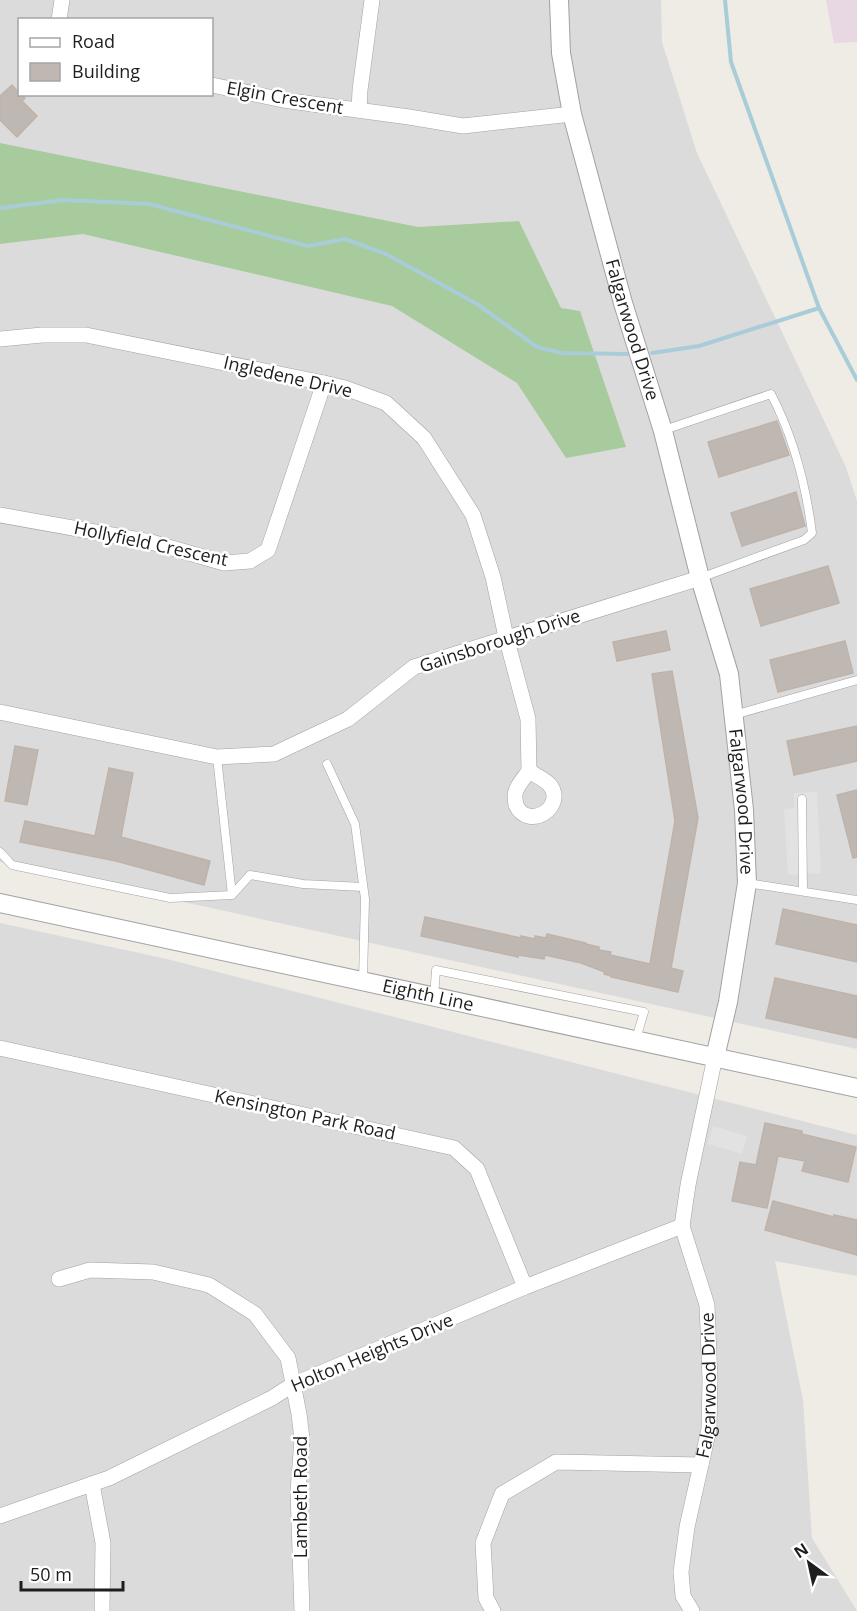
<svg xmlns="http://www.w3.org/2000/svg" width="857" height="1611" viewBox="0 0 857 1611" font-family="'Open Sans',sans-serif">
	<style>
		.residential { fill: #dcdbdb; fill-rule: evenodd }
		.industrial { fill: #e7d8e3 }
		.forest { fill: #a8cb9d }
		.parking { fill: #e2e2e2 }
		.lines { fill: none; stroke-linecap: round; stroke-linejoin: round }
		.stream { stroke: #a9ccd9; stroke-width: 4 }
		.building { fill: #bfb8b2; stroke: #bfb3a9; stroke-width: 1.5 }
		.service-casing { stroke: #a2a2a2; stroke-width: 9 }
		.minor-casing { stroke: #a2a2a2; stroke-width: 16 }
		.tertiary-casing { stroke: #a2a2a2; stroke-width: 20 }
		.service { stroke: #fff; stroke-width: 8 }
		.minor { stroke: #fff; stroke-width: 15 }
		.tertiary { stroke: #fff; stroke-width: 18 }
		.labels { text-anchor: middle; stroke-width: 5; stroke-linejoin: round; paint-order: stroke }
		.street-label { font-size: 18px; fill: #1e1e1e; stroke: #fff }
	</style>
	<rect width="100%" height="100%" fill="#eeece5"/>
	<path class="residential" d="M0,0H661L662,42L697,153L846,467L857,501V1049L0,862ZM20,20H212V94H20Z
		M0,923L167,959L857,1135V1276L775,1261L803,1400L812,1538L857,1611H0Z"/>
	<path class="industrial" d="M826,0H857V42L834,43Z"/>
	<path class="forest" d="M0,143L418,227L519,221L561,308L580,311L626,447L566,458L517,383L392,306L83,234L0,244Z"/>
	<path class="parking" d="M817,792L821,873L788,875L784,809L794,808V793Z
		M713,1126L747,1136L742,1154L708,1144Z"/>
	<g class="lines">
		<path class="stream" d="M725,0L731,62L819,308L857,380
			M0,208L64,200L149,204L308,246L345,239L386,254L477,304L537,347L562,353L627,354
			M652,353L699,346L819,308"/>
	</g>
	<path class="building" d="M12,85L20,94L25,98L22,101L37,116L17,137L0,120V96Z
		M777,421L789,455L719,477L708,442Z
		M796,492L805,526L742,546L731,513Z
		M828,566L839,603L761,626L750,589Z
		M666,631L670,650L617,661L613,642Z
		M845,641L853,673L778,692L770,660Z
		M672,671L698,818L671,968L683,971L678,992L611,977V976L604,974L605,972L581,963L545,955L544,959L518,955V957L421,936L425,917L521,938V936L535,939V936L546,938L547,934L586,943V944L599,947V950L611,952L610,955L650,964L675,821L652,674Z
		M857,726V761L794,775L787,741Z
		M15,746L38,750L27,805L5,801Z
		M109,768L133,773L121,837L210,861L204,885L116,861L20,842L25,821L95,836Z
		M857,790V857L853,858L837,795Z
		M783,909L857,925V962L776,944Z
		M775,978L857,996V1038L766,1018Z
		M765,1123L802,1131V1134L856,1147L848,1182L802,1171L805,1161L778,1156L767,1208L732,1201L740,1162L756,1165Z
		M773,1201L834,1217V1215L857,1220V1255L765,1230Z"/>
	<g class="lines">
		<g class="service-casing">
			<path id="service" d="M664,430L771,394C793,436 806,486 812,533L804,540L700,578
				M734,715L857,680
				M217,757L232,895
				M327,764L355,824L365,899L363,980
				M802,799L803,891
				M0,852L12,865L170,898L232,895L250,875L303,884L363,887
				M747,883L857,900
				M434,997L436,970L644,1012L636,1039"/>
		</g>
		<g class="minor-casing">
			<g id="minor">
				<path d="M59,20L62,0"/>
				<path d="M212,85L283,100L409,117L463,126L572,114"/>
				<path d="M359,110L360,90L372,0"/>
				<path d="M0,339L42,335H86L324,383L345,388L386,403L424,438L473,515L493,577L506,637L528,719L529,771"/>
				<path d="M0,515L151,542L224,563L250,561L268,550L324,383"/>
				<path d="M0,712L217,757L274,754L348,719L414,667L700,578"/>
				<path d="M529,771C535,775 544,779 549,784C568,806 528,832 516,805C515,800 514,795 516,791C518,784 525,777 529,771Z"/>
				<path d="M0,1048L454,1148L477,1169L525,1287"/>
				<path d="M59,1279L90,1270L153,1272L209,1285L255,1314L288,1358L299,1414L302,1439L298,1491L302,1611"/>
				<path d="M92,1484L103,1543L102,1611"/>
				<path d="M0,1516L109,1478L272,1398L292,1385L525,1287L682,1226"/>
				<path d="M493,1611L486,1598L483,1543L502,1494L556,1462L701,1465"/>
				<path id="s1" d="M692,1611L683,1596L681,1572L687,1527L709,1429L710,1380L707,1305L682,1226L688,1185L715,1057"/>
			</g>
		</g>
		<g class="tertiary-casing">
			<g id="tertiary">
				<path id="s2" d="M559,0L561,53L572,114L623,303L663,431L700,578L729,674L744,810L747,883L728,1002L715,1057"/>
				<path id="s3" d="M0,903L857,1088"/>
			</g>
		</g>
		<use href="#service" class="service"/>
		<use href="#minor" class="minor"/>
		<use href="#tertiary" class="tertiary"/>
	</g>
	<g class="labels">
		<g class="street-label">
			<text transform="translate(285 98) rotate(10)" y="6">Elgin Crescent</text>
			<text dy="6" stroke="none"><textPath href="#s2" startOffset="339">Falgarwood Drive</textPath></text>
			<text transform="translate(288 377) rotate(13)" y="6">Ingledene Drive</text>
			<text transform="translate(151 544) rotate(12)" y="6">Hollyfield Crescent</text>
			<text transform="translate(500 641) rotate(-18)" y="6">Gainsborough Drive</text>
			<text dy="6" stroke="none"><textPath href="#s2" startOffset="825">Falgarwood Drive</textPath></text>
			<text dy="6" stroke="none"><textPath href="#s3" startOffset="438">Eighth Line</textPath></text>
			<text transform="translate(305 1115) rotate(12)" y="6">Kensington Park Road</text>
			<text transform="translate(372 1353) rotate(-23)" y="6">Holton Heights Drive</text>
			<text dy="6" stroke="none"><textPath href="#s1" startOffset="231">Falgarwood Drive</textPath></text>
			<text transform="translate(301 1497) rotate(-90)" y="6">Lambeth Road</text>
		</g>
	</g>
	<rect x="18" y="18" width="195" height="78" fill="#ffffff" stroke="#a5a5a5" stroke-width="1.5"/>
	<rect x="30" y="38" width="30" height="9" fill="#ffffff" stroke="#a5a5a5" stroke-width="1.5"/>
	<text x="72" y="48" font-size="18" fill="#1e1e1e">Road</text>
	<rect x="30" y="63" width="30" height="18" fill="#bfb8b2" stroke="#a5a5a5" stroke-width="1.5"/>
	<text x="72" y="78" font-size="18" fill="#1e1e1e">Building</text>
	<g transform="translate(809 1563) rotate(327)" stroke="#ffffff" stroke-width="4.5" paint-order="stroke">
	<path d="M0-4.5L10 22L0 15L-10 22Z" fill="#1e1e1e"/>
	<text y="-9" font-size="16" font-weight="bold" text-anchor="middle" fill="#1e1e1e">N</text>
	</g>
	<path d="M21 1581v9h102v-9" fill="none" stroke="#1e1e1e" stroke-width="3"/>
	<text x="30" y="1581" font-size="18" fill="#1e1e1e" stroke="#ffffff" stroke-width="4.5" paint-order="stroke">50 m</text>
</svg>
